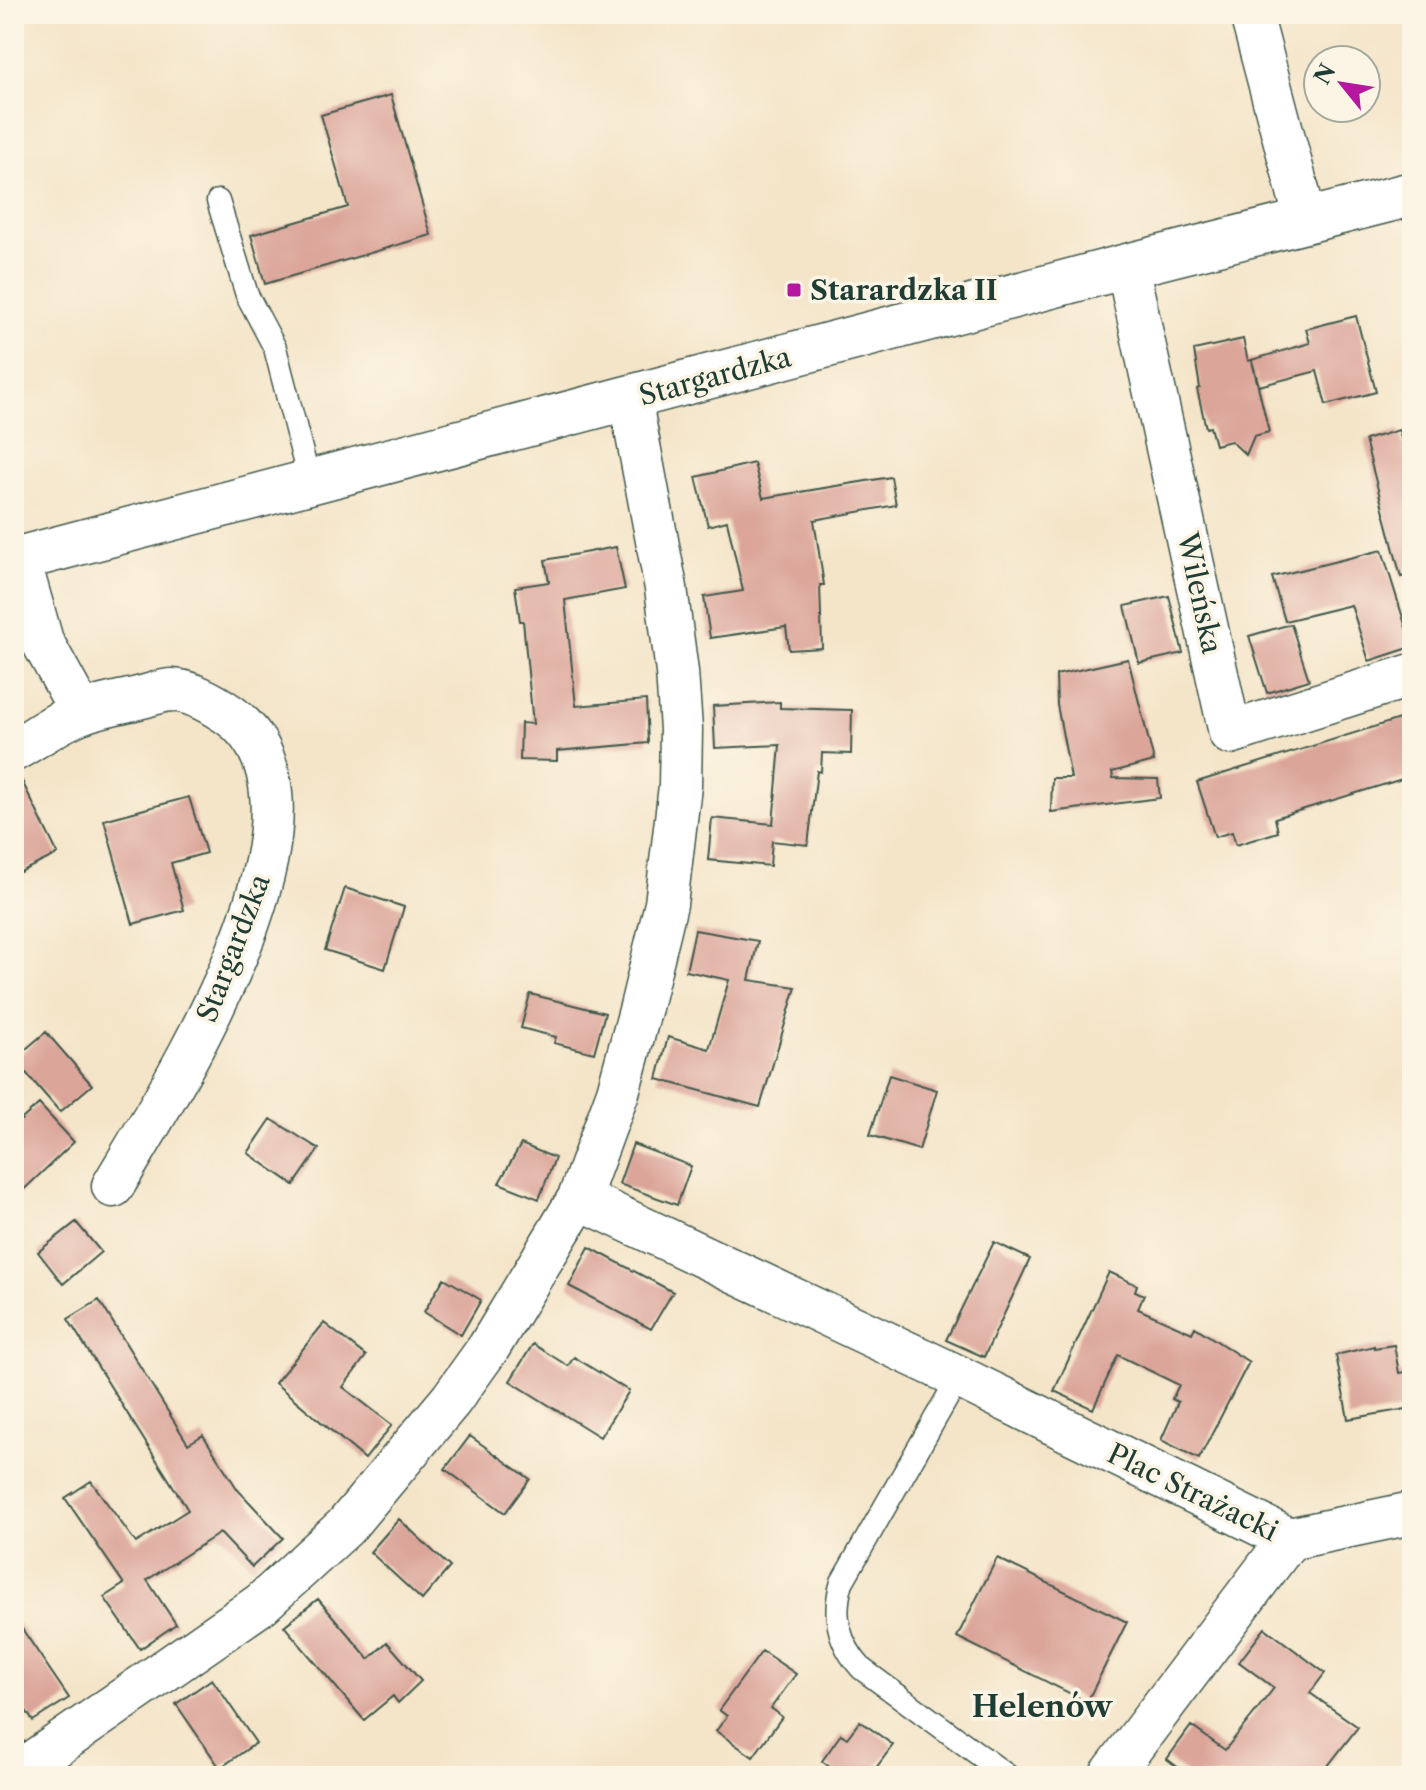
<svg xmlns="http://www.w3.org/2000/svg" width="1426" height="1790" viewBox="0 0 1426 1790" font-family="'Libre Caslon Text',serif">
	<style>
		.building { fill: #dba59a }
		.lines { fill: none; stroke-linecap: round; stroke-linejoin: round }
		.service-casing { stroke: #3f564a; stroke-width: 25 }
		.minor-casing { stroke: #3f564a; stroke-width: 45 }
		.tertiary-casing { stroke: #3f564a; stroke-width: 47 }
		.service { stroke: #fff; stroke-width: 22 }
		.minor { stroke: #fff; stroke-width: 42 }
		.tertiary { stroke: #fff; stroke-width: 44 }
		.poi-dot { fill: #b5179e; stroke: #fcf5e5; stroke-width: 3 }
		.labels { text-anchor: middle; stroke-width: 7; stroke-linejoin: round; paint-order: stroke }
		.poi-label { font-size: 28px; font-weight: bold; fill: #1f3d34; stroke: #fcf5e5; text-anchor: start }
		.street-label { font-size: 28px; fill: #1f3d34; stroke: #fcf5e5 }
		.neighbourhood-label { font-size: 30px; font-weight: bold; fill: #1f3d34; stroke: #fcf5e5 }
	</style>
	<rect width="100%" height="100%" fill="#fcf5e5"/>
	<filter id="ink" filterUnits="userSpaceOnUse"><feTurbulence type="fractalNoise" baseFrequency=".0125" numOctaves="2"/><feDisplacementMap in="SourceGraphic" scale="16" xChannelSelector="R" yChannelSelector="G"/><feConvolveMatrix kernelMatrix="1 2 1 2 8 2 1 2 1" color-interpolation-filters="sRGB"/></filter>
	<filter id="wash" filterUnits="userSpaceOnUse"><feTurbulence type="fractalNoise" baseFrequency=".006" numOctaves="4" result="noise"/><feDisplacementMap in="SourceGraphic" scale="32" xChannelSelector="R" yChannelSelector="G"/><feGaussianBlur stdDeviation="1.8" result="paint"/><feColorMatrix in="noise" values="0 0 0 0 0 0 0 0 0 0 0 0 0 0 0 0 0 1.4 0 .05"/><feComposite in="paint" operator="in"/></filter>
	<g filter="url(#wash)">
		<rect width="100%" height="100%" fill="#f4e5c9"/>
		<g id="blocks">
			<path class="building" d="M391,95L431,235L265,284L251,235L348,207L321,115Z
				M1356,316L1376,392L1326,405L1317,371L1259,386L1252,361L1269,432L1254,436L1246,455L1231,441L1215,445L1210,427L1206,428L1197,389L1200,388L1194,350L1243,339L1248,361L1310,343L1306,329Z
				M1399,430L1412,480V575L1401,577L1365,440Z
				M754,463L763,498L891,477L896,505L814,520L824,585H820L822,648L789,650L786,627L710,638L704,597L743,591L727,521L708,526L696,477Z
				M616,547L625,589L565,600L576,706L646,700L648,743L557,751V761L520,760L521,723L533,724L523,621H520L515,587L549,582L545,560Z
				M1382,550L1412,647L1369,661L1351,605L1285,621L1272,577Z
				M1169,596L1183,653L1139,663L1125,606Z
				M1291,624L1309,680L1267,693L1249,636Z
				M1128,659L1154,761L1112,772L1113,778L1158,779L1160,798L1051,812L1052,778H1071L1057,705L1056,675Z
				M780,702V708L852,710L851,754L822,753L821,772L817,771L808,845L772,841L770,866L708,860L712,818L773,824L780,745L715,748L713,706Z
				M1412,715V776L1275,818L1278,832L1236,845L1232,832L1215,837L1197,782Z
				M18,773L58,854L14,875V774Z
				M189,797L206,853L171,863L184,910L133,924L104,820Z
				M345,888L404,907L385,969L325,950Z
				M695,930L758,941L749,980L796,987L760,1107L657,1079L668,1037L709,1049L729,980L686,971Z
				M530,994L605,1013L594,1053L554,1043L556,1037L521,1028Z
				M46,1032L92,1085L60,1112L14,1059Z
				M889,1075L937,1090L919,1150L870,1135Z
				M39,1104L74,1142L14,1199V1126Z
				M271,1119L319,1149L294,1185L248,1153Z
				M521,1144L555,1158L539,1199L499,1183Z
				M633,1144L691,1166L677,1205L619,1184Z
				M76,1222L101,1252L63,1284L38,1252Z
				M994,1242L1030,1259L984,1357L946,1340Z
				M589,1247L673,1292L651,1329L569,1286Z
				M1109,1272L1137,1285L1135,1291L1144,1295L1138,1309L1192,1333L1195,1327L1249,1362L1199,1459L1161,1440L1178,1402L1172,1399L1179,1385L1118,1355L1093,1409L1054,1391Z
				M444,1278L481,1300L461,1335L424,1312Z
				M99,1300L188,1444L203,1435L238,1490L283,1538L252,1567L220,1533L147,1580L176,1624L140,1649L104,1597L124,1584L65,1498L91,1481L136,1543L188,1510L68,1319Z
				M324,1323L366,1356L343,1387L392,1425L365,1459L275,1383Z
				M533,1344L568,1366L574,1357L629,1391L600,1437L510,1381Z
				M1394,1345L1399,1373L1412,1371V1408L1348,1419L1336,1355L1374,1346V1348Z
				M470,1436L530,1479L505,1513L445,1469Z
				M399,1519L450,1567L422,1600L370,1552Z
				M997,1558L1127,1622L1087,1702L957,1637Z
				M318,1599L369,1659L387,1642L421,1681L398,1703L393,1696L364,1720L284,1626Z
				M14,1617L69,1698L33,1721L14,1693Z
				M1265,1628L1325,1673L1310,1693L1358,1727L1320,1776H1189L1167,1759L1191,1726L1225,1750L1274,1688L1239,1662Z
				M762,1651L796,1674L771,1708L782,1717L753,1757L716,1731L727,1716L719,1710Z
				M212,1679L256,1743L220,1768L176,1704Z
				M860,1721L893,1745L870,1776H841L822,1761L841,1734L847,1738Z"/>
		</g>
	</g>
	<g filter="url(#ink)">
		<use href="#blocks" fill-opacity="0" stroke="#3f564a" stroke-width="2"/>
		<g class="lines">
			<g class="service-casing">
				<path id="service" d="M218,201L247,295L275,348L310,484
					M959,1377L842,1582C832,1615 838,1643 862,1669L1008,1776"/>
			</g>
			<g class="minor-casing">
				<path id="minor" d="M1251,14L1306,221
					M1127,266L1230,733L1412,675
					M19,559L42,641L81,712
					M14,750C36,738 59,720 83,712C102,705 123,702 142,697C151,695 163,690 172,690C189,691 208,701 222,710C362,794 168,1092 113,1186
					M579,1198L959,1377L1289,1539
					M1289,1539L1412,1513
					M14,1775L261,1604L345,1527L451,1400L489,1347L579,1198L618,1092L641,1007L666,904L680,786L681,729L677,672L666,588L630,398
					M1110,1776L1289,1539"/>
			</g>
			<g class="tertiary-casing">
				<path id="tertiary" d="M14,560L1127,266L1412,194"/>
			</g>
			<use href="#service" class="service"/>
			<use href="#minor" class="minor"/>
			<use href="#tertiary" class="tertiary"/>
		</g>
	</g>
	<rect class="poi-dot" x="786" y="282" width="16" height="16" rx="4"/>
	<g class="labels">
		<g class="poi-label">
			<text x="810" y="300">Starardzka II</text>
		</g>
		<g class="street-label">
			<text transform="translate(715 376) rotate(-15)" y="10">Stargardzka</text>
			<text transform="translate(1200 593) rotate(78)" y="10">Wileńska</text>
			<text transform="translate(233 948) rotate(-69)" y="10">Stargardzka</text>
			<text transform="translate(1193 1492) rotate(26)" y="10">Plac Strażacki</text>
		</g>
		<g class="neighbourhood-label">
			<text x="1042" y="1717">Helenów</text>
		</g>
	</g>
	<rect width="1426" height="1790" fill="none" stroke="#fcf5e5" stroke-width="48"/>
	<g transform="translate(1342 84) rotate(300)"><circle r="38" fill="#fcf5e5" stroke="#a4ab9e" stroke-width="2"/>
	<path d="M0-6L14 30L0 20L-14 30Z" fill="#b5179e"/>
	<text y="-12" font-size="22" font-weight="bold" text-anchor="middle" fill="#1f3d34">N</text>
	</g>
</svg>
